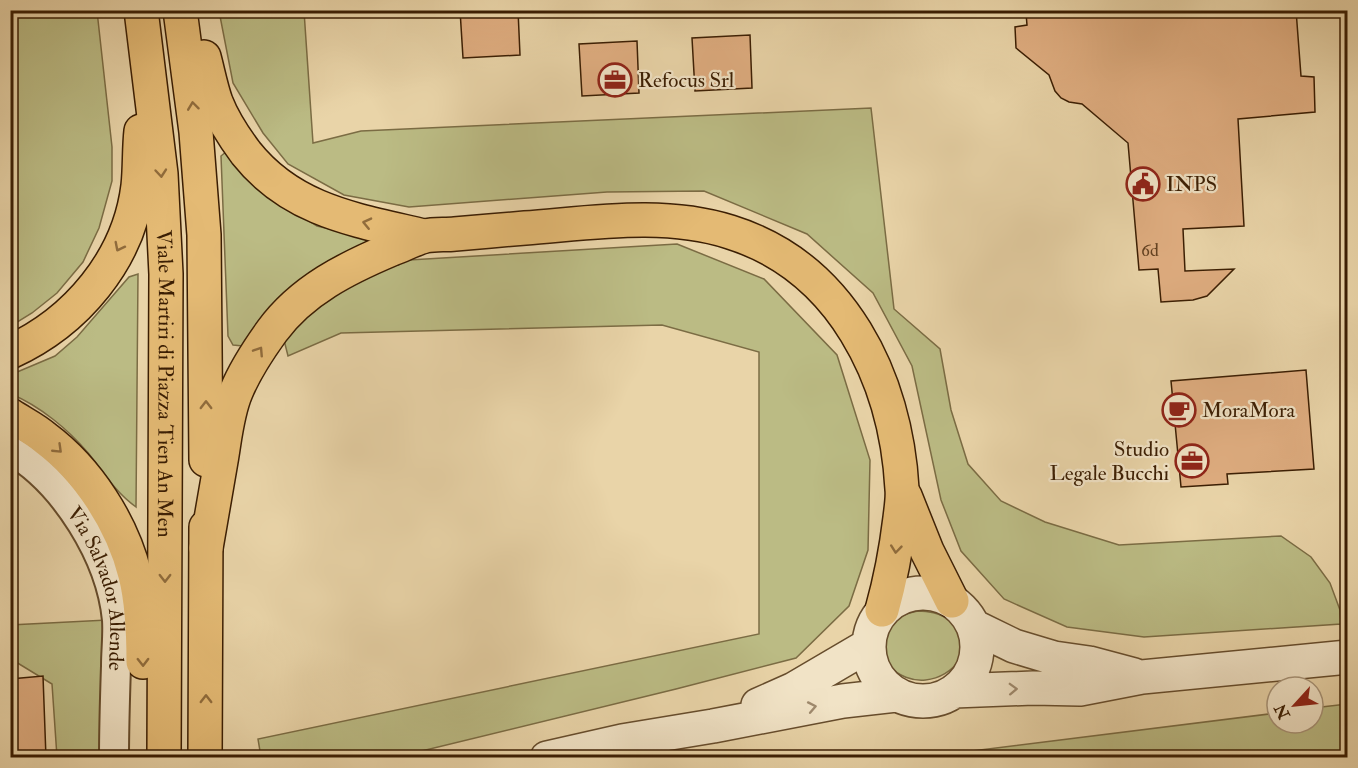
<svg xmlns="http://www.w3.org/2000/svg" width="1358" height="768" viewBox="0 0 1358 768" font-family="'IM FELL Double Pica',serif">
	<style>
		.green { fill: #bbbb84; stroke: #7b6c44; stroke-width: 1.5 }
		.building { fill: #dfad80; stroke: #3b1e03; stroke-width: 1.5 }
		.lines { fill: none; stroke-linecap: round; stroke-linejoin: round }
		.minor-casing { stroke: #664c2c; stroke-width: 32 }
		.tertiary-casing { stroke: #664c2c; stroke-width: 36 }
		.trunk-casing { stroke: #3b1e03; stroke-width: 36 }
		.minor { stroke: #f1e3c6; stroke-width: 28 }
		.tertiary { stroke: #f1e3c6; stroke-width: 33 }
		.trunk { stroke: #e4ba74; stroke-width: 33 }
		.oneway { stroke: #906c3c }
		.oneway2 { stroke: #9f8a6e }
		.labels { text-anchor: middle; stroke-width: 4.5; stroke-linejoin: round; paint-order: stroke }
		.number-label { font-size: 18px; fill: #644222 }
		.poi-label { font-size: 21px; fill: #3b1e03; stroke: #f1e3c6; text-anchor: start }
		.street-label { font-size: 21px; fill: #3b1e03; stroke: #f1e3c6 }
	</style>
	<rect width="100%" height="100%" fill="#e9d4a8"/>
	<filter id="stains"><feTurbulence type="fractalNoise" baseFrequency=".00333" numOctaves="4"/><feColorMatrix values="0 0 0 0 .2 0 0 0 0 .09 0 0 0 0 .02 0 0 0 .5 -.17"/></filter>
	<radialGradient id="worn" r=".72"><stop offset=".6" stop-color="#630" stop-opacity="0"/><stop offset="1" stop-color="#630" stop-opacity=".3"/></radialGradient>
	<path class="green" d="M10,11H97L112,147V181L99,228L83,262L57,293L32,313L11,326Z
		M219,11H304L313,143L361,131L871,108L894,309L940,349L951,410L968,464L1001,501L1045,522L1119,545L1281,536L1311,557L1330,583L1340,610L1341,624L1144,637L1067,627L1004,599L961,551L941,500L912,366L873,293L807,234L704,191L607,192L409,207L344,195L288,164L263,133L233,83Z
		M227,151L274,199L317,226L368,238L367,245L243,346L233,345L228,336L221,156Z
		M677,244L764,279L837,355L870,460L868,550L849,606L796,658L676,689L397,757H261L258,739L759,634V352L662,325L341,333L288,356L282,332L339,286L409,260Z
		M138,274L136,507C116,493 104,473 89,454C69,430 40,406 11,394L10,375L55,356L77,337L129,277Z
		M918,611C938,611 959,619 962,641C963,647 963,653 960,659C944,684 908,688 889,665C876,648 886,623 904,615C908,613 913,612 918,611Z
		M107,620L103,757H57L52,684L11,659L10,625Z
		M1347,704V757H924L1277,713V723H1313V708Z"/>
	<path class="building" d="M460,10H518L520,55L463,58Z
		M1062,10H1296L1301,76L1314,77L1315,112L1238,119L1244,226L1183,229L1185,271L1234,269L1207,296L1193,300L1161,302L1158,269L1139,270L1128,143L1082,104L1069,102L1061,98L1055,91L1049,75L1016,48L1015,27L1027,25L1026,13Z
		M750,35L752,88L695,91L692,38Z
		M637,41L639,93L582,96L579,44Z
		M1306,370L1314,469L1227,474L1228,484L1181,487L1171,381Z
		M43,676L46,758H10V679Z"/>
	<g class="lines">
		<g class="minor-casing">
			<g id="minor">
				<path id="s1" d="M10,450C65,482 111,557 117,620C118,635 116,651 116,666C115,696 114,727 114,758"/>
			</g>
		</g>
		<g class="tertiary-casing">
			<path id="tertiary" d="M869 647a54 54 0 1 1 108 0a54 54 0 1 1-108 0Z
				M973,626L1014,646L1054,658L1089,663L1134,675
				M954,691L1033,688L1080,689L1142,677L1348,657
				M758,705L794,689L869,645
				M547,758L622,741L713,726L843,701L896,695"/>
		</g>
		<g class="trunk-casing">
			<g id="trunk">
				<path id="s2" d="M141,10L161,174L166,274L164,758"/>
				<path d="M180,10L196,132L204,235L206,460"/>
				<path d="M204,57C208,72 211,88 216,102C223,120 234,137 246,153C292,211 356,220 424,236"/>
				<path d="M10,352C76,322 129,260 138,186C140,168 139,149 141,131"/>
				<path d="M10,415C22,423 35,429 45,438C88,470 122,523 135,575C142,603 143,632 143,662"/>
				<path d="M905,496L927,551L952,601"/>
				<path d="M206,548C211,519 216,490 221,461C225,438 227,413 236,392C245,370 259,349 272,331C302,290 347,268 392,249C403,245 414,239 425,236C434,234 445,235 455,234C478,232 502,230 525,228C592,223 664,211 730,232C842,267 896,378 902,489C903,498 901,509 900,518C896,551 891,578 882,610"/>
				<path d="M205,758L206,527"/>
			</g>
		</g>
		<use href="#minor" class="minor"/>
		<use href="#tertiary" class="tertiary"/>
		<use href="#trunk" class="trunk"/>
	</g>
	<defs><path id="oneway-chevron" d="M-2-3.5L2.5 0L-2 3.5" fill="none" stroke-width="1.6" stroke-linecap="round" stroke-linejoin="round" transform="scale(1.5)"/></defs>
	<g class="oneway">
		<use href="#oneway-chevron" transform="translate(193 106) rotate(-97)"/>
		<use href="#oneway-chevron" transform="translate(161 173) rotate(85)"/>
		<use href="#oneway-chevron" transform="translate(367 223) rotate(-167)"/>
		<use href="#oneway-chevron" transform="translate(119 247) rotate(117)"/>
		<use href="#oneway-chevron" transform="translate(259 351) rotate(-57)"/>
		<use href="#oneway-chevron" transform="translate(206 405) rotate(-90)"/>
		<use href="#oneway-chevron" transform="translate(58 449) rotate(44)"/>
		<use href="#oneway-chevron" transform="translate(896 549) rotate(96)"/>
		<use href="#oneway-chevron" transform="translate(165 578) rotate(90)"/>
		<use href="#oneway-chevron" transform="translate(143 662) rotate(89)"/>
		<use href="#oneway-chevron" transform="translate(206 699) rotate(-90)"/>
	</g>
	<g class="oneway2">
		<use href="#oneway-chevron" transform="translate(1013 689) rotate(-2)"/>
		<use href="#oneway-chevron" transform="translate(812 707) rotate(-11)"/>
	</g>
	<defs>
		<g id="office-ring" transform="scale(1.725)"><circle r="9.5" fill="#f1e3c6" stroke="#8f2418" stroke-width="1.5"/><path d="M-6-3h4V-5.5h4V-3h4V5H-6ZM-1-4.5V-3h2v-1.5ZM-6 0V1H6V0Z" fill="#8f2418"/></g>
		<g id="civic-ring" transform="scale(1.725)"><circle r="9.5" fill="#f1e3c6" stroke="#8f2418" stroke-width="1.5"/><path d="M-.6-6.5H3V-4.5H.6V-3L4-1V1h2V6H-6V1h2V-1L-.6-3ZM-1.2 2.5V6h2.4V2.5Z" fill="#8f2418"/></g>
		<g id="cafe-ring" transform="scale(1.725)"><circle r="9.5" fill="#f1e3c6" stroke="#8f2418" stroke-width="1.5"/><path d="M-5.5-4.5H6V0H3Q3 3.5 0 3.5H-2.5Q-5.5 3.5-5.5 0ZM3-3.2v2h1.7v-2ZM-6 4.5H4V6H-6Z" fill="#8f2418"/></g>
	</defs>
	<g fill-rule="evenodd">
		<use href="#office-ring" x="615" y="80"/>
		<use href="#civic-ring" x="1143" y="184"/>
		<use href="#cafe-ring" x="1179" y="410"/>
		<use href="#office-ring" x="1192" y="461"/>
	</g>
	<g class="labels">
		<g class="number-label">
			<text x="1150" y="256">6d</text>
		</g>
		<g class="poi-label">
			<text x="638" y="87">Refocus Srl</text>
			<text x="1166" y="191">INPS</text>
			<text x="1202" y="417">MoraMora</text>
			<text x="1169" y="456" text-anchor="end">Studio<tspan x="1169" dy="24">Legale Bucchi</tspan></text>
		</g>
		<g class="street-label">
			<text dy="7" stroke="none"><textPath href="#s2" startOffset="375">Viale Martiri di Piazza Tien An Men</textPath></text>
			<text dy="7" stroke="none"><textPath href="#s1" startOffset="172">Via Salvador Allende</textPath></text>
		</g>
	</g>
	<rect width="1358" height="768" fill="none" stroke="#e9d4a8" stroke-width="36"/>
	<rect x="12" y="12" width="1334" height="744" fill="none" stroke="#3b1e03" stroke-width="3"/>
	<rect x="18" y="18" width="1322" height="732" fill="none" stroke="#3b1e03" stroke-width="1.5"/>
	<g transform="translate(1295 705) rotate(243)"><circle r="28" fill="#f1e3c6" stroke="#a89478" stroke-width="1.5"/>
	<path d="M0-4.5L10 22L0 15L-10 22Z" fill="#8f2418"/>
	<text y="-9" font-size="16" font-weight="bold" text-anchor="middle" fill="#3b1e03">N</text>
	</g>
	<rect width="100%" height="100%" filter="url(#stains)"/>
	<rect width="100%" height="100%" fill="url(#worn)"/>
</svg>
